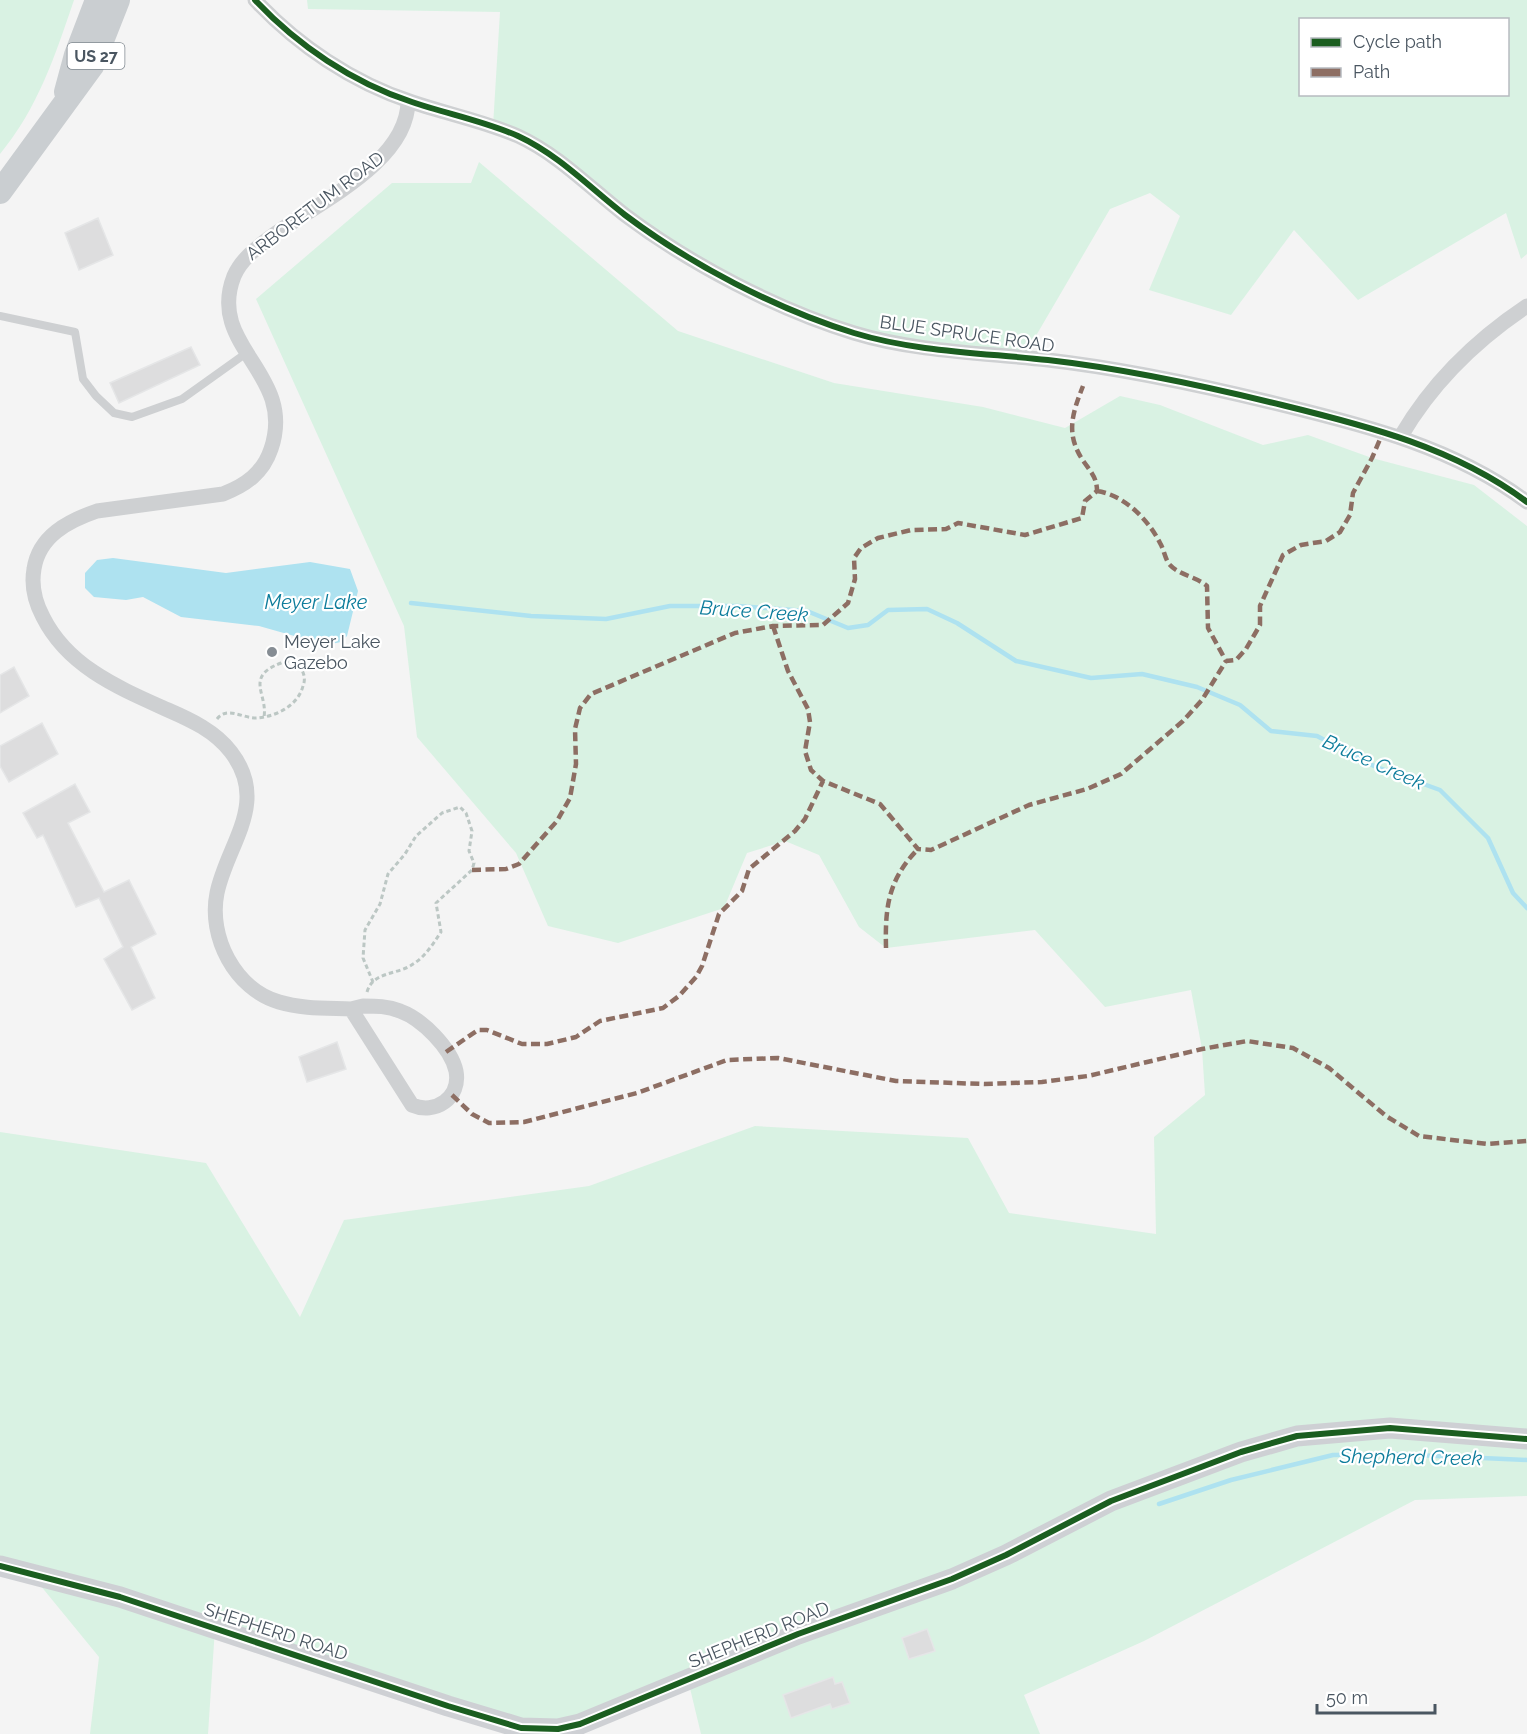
<svg xmlns="http://www.w3.org/2000/svg" width="1527" height="1734" viewBox="0 0 1527 1734" font-family="Raleway,sans-serif">
	<style>
		.green { fill: #d9f2e3; fill-rule: evenodd }
		.water { fill: #aee2f0 }
		.lines { fill: none; stroke-linecap: round; stroke-linejoin: round }
		.stream { stroke: #aee2f0; stroke-width: 4.5 }
		.building { fill: #ddddde; stroke: #e5e6e7; stroke-width: 1.5 }
		.path { stroke: #bcc7c4; stroke-width: 3; stroke-dasharray: 4.5 3; stroke-linecap: butt }
		.lane { stroke: #ced0d2; stroke-width: 8 }
		.street { stroke: #ced0d2; stroke-width: 15 }
		.secondary { stroke: #ced0d4; stroke-width: 21 }
		.primary { stroke: #caced1; stroke-width: 24 }
		.quiet { stroke: #8d6e63; stroke-width: 4.5; stroke-dasharray: 9 4.5; stroke-linecap: butt }
		.cycleway-casing { stroke: #fff; stroke-width: 10 }
		.cycleway { stroke: #1b5e20; stroke-width: 6 }
		.poi-dot { fill: #868d94; stroke: #fff; stroke-width: 2 }
		.labels { text-anchor: middle; stroke-width: 4.5; stroke-linejoin: round; paint-order: stroke }
		.shield { fill: #fff; stroke: #808990; stroke-width: 1.5 }
		.shield-label { font-size: 16px; font-weight: bold; fill: #4a5661 }
		.street-label { font-size: 18px; fill: #4a5661; stroke: #fff }
		.poi-label { font-size: 18px; fill: #4a5661; stroke: #fff; text-anchor: start }
		.water-label { font-size: 20px; font-style: italic; fill: #0c7c9b; stroke: #fff }
	</style>
	<rect width="100%" height="100%" fill="#f4f4f4"/>
	<path class="green" d="M0,0H74C55,56 38,108 0,154Z
		M307,0H1527V254L1521,259L1506,213L1358,300L1294,230L1231,315L1149,290L1180,216L1150,193L1110,209L1023,358L860,335L718,272L584,180L493,126L500,12L308,9ZM1300,20H1508V94H1300Z
		M479,162L678,331L834,383L983,407L1065,428L1120,396L1160,405L1263,445L1308,435L1372,458L1474,485L1527,526V1496L1415,1500L1144,1641L1024,1695L1040,1734H701L688,1680L558,1729L215,1628L208,1734H90L99,1657L31,1574L0,1566V1132L206,1163L300,1317L344,1220L589,1186L755,1126L968,1138L1009,1213L1156,1234L1154,1137L1205,1095L1202,1049L1191,990L1105,1007L1035,930L886,948L859,927L819,855L785,841L747,853L724,908L618,943L548,926L516,853L417,737L404,626L256,299L392,183H471Z"/>
	<path class="water" d="M113,558L226,573L310,562L350,569L358,591L347,636L341,642L326,645L259,626L181,617L143,597L126,600L94,597L85,588V573L97,560Z"/>
	<g class="lines">
		<path class="stream" d="M411,603L531,616L606,619L670,606H738L807,611L848,628L868,625L888,610L927,609L957,623L1016,661L1091,678L1142,674L1197,687L1240,705L1271,731L1317,736L1374,766L1440,790L1488,838L1513,893L1527,908
			M1159,1504L1231,1480L1333,1455L1395,1454L1527,1460"/>
	</g>
	<path class="building" d="M98,218L113,255L79,270L65,233Z
		M191,347L200,365L119,403L110,383Z
		M14,667L29,696L0,713V675Z
		M42,723L58,754L9,782L0,766V746Z
		M75,784L90,812L68,823L104,892L129,880L156,934L131,947L155,998L132,1010L104,959L123,947L99,898L76,907L43,835L37,838L23,813Z
		M337,1042L346,1069L307,1082L299,1057Z
		M927,1629L935,1651L909,1659L902,1638Z
		M833,1677L835,1684L842,1682L850,1703L832,1709L830,1704L791,1718L783,1695Z"/>
	<g class="lines">
		<path class="path" d="M217,719C227,706 242,718 256,718C275,717 298,706 303,686C306,679 304,671 298,665C293,661 287,660 281,663C244,677 268,694 264,717
			M367,992C373,971 398,975 413,964C425,957 433,944 441,932L436,903L472,870L474,863L469,851L472,831L466,813L460,807L442,813L416,836L405,854L388,874L380,904L365,930L363,958L373,982"/>
		<path class="lane" d="M0,316L75,332L83,379L96,396L114,413L132,417L182,399L245,354"/>
		<path class="street" d="M255,0C297,45 353,83 412,102C447,114 484,121 518,136C559,155 590,188 625,215C690,264 776,309 854,333C916,352 985,353 1048,360C1127,369 1205,386 1282,405C1368,426 1455,448 1527,502
			M1401,436C1432,383 1476,340 1527,306
			M363,1006C376,1006 388,1006 400,1011C422,1019 451,1048 456,1071C461,1098 435,1115 412,1105L351,1009Z
			M351,1009C327,1008 302,1009 279,1002C235,989 208,937 217,893C227,844 270,803 231,752C215,731 191,720 168,710C119,688 68,667 43,617C35,602 31,586 34,569C39,536 68,521 97,511L223,494C246,485 263,473 271,449C297,373 206,347 234,276C241,260 255,249 268,239C312,205 408,164 408,101"/>
		<path class="secondary" d="M0,1566L120,1597L448,1706L521,1728L558,1729L580,1724L798,1634L952,1579L1006,1555L1111,1501L1241,1452L1297,1436L1390,1428L1527,1439"/>
		<path class="primary" d="M66,92L76,55L97,0
			M0,192L92,66L118,0"/>
		<path class="quiet" d="M1097,491C1124,495 1148,519 1160,543C1164,549 1165,560 1170,565C1179,575 1197,577 1207,586L1208,628L1226,661L1236,660L1246,649L1260,625V606L1283,555L1301,545L1326,541L1340,532L1350,515L1353,493L1372,458L1384,430
			M773,626L788,671L808,709L810,722L805,751L811,770L823,781L880,804L918,849L931,850L1029,805L1087,789L1121,774L1183,721L1202,700L1226,661
			M472,870L506,869L519,864L557,821L570,798L576,764L575,729L580,708L591,694L735,633L773,626L823,625L848,603L855,579L854,558L861,548L878,538L911,530L946,529L958,523L1025,535L1082,518L1085,501L1097,491C1097,478 1091,472 1084,462C1065,435 1072,414 1083,386
			M886,948C885,907 888,880 918,849
			M446,1052L478,1030H487L522,1044H547L576,1037L600,1021L663,1008L679,996L696,977L702,966L719,914L742,891L749,869L795,831L805,819L823,781
			M452,1095L472,1114L489,1123L524,1122L637,1093L727,1060L778,1058L896,1081L984,1084L1042,1082L1088,1076L1202,1049L1247,1041L1293,1048L1329,1068L1386,1116L1419,1136L1487,1144L1527,1141"/>
		<g class="cycleway-casing">
			<path id="cycleway" d="M255,0C297,45 353,83 412,102C447,114 484,121 518,136C559,155 590,188 625,215C690,264 776,309 854,333C916,352 985,353 1048,360C1127,369 1205,386 1282,405C1368,426 1455,448 1527,502
				M0,1566L120,1597L448,1706L521,1728L558,1729L580,1724L798,1634L952,1579L1006,1555L1111,1501L1241,1452L1297,1436L1390,1428L1527,1439"/>
		</g>
		<use href="#cycleway" class="cycleway"/>
	</g>
	<circle class="poi-dot" cx="272" cy="652" r="6"/>
	<g class="labels">
		<rect class="shield" x="67.5" y="43" width="57" height="26" rx="4.5"/>
		<g class="shield-label">
			<text x="96" y="62">US 27</text>
		</g>
		<g class="street-label">
			<text transform="translate(315 206) rotate(-37)" y="6">ARBORETUM ROAD</text>
			<text transform="translate(967 334) rotate(8)" y="6">BLUE SPRUCE ROAD</text>
			<text transform="translate(276 1632) rotate(18)" y="6">SHEPHERD ROAD</text>
			<text transform="translate(759 1635) rotate(-22)" y="6">SHEPHERD ROAD</text>
		</g>
		<g class="poi-label">
			<text x="284" y="648">Meyer Lake<tspan x="284" dy="21">Gazebo</tspan></text>
		</g>
		<g class="water-label">
			<text x="316" y="609">Meyer Lake</text>
			<text transform="translate(754 611) rotate(4)" y="7">Bruce Creek</text>
			<text transform="translate(1374 762) rotate(24)" y="7">Bruce Creek</text>
			<text transform="translate(1411 1457) rotate(1)" y="7">Shepherd Creek</text>
		</g>
	</g>
	<rect x="1299" y="18" width="210" height="78" fill="#ffffff" stroke="#b7bbc0" stroke-width="1.5"/>
	<rect x="1311" y="38" width="30" height="9" fill="#1b5e20" stroke="#b7bbc0" stroke-width="1.5"/>
	<text x="1353" y="48" font-size="18" fill="#4a5661">Cycle path</text>
	<rect x="1311" y="68" width="30" height="9" fill="#8d6e63" stroke="#b7bbc0" stroke-width="1.5"/>
	<text x="1353" y="78" font-size="18" fill="#4a5661">Path</text>
	<path d="M1317 1704v9h118v-9" fill="none" stroke="#4a5661" stroke-width="3"/>
	<text x="1326" y="1704" font-size="18" fill="#4a5661" stroke="#ffffff" stroke-width="4.5" paint-order="stroke">50 m</text>
</svg>
